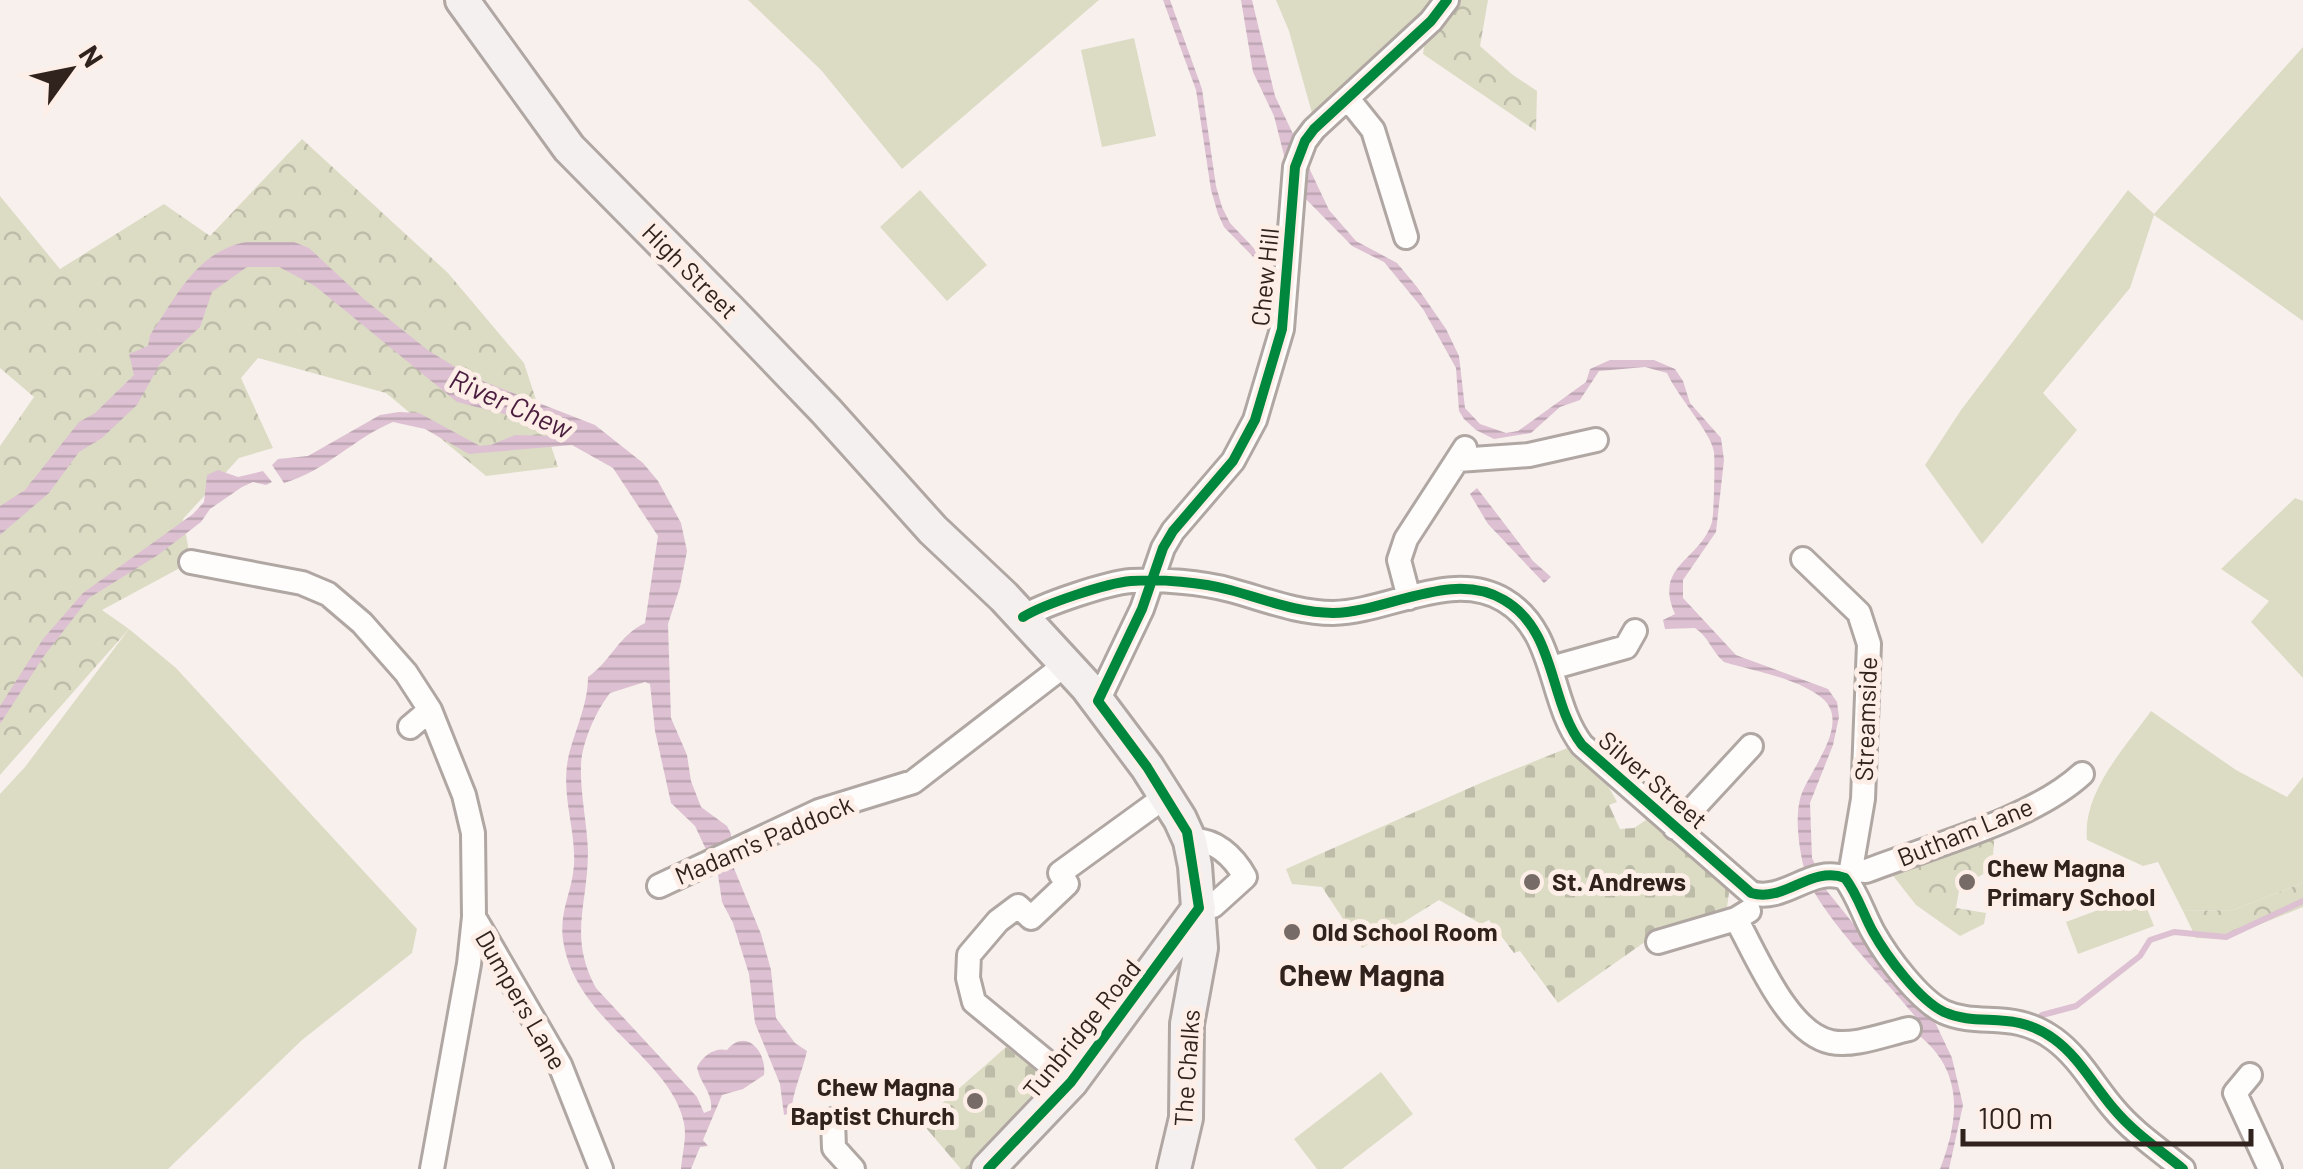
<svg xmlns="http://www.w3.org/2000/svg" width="2303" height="1169" viewBox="0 0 2303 1169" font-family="Barlow,sans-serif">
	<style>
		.grass { fill: #dcdcc5 }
		.forest { fill: url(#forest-crowns) }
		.cemetery { fill: url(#cemetery-stones) }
		.water { fill: url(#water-rules) }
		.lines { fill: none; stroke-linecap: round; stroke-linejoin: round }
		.stream { stroke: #ddc1d2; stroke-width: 6 }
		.street-casing { stroke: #b0a7a3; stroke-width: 28 }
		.secondary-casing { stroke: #b0a7a3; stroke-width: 38 }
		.street { stroke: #fefdfc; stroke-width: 22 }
		.secondary { stroke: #f5f0f0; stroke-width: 32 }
		.cycleway-casing { stroke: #fdefe8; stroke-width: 16 }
		.cycleway { stroke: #00873e; stroke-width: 10 }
		.poi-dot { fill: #766b66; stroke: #fdefe8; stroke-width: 4 }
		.labels { text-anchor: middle; stroke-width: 10; stroke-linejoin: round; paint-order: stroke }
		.street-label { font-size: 25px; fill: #30231d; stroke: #fdefe8 }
		.poi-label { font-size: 25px; font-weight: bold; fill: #30231d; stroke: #fdefe8; text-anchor: start }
		.water-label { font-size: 28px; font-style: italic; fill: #4a1c3e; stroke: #fdefe8 }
		.quarter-label { font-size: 30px; font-weight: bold; fill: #30231d; stroke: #fdefe8 }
	</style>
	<defs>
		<pattern id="forest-crowns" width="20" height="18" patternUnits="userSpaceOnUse" patternTransform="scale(2.5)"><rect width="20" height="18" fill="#dcdcc5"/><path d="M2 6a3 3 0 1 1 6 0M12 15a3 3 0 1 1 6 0" fill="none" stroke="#bdbca9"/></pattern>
		<pattern id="cemetery-stones" width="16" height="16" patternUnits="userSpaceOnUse" patternTransform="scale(2.5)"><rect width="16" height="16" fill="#dcdcc5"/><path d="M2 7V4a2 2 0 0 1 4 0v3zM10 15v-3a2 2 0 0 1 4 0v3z" fill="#bdbca9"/></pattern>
		<pattern id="water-rules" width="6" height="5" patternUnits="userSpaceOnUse" patternTransform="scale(2.5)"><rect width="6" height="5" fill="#ddc1d2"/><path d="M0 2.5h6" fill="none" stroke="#bea6b4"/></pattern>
	</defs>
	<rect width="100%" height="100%" fill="#f8f0ed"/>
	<path class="grass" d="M748,0H1099L902,169L821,70Z
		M1276,0H1431L1420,15L1312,113L1289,31Z
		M1134,38L1156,136L1102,147L1081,50Z
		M2303,47V321L2154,215L2130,288L2043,393L2077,430L1982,544L1925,465L1961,410L2128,190L2154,214Z
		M920,190L987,265L947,301L880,227Z
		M2295,498L2303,501V678L2251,622L2269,601L2221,569Z
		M129,629L176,668L417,929L412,953L302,1040L168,1169H0V794L25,767Z
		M2151,711L2236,770L2287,797L2303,777V883L2233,910L2183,911L2158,862L2143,866L2087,840C2082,792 2125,748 2151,711Z
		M2141,894L2154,926L2078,954L2066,922Z
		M1381,1072L1413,1114L1342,1169H1317L1294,1139Z"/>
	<path class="forest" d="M1456,0H1488L1480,46L1513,75L1537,91L1536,131L1423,54L1425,39Z
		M302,139L448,273L524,363L558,467L486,476L386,393L258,358L241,378L273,448L239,458L183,519L191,562L102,610L129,629L0,775V446L34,397L0,368V196L60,269L164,204L210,236Z
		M1995,829L1992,869L1973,880L1961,879L1956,908L1986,913L1984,924L1960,936L1916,905L1887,868Z
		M2303,883V907L2224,939L2196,938L2183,911L2233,910Z"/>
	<path class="cemetery" d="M1570,747L1579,749L1613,778L1606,782L1617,802L1609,805L1620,829L1634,828L1655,814L1722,879L1729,893L1727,907C1710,920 1682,926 1661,926L1649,939L1558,1003L1520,951L1514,953L1489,920L1481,924L1439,900L1362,948L1322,887L1292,884L1286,869L1483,782Z
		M1006,1047L1051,1081L974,1169H961L921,1122Z"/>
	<path class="water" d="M1163,0H1170L1202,89L1216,186L1222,207L1230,223L1267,262V271L1224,227L1218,214L1211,190L1196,90Z
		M1241,0H1252L1275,96L1329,210L1356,241L1397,263L1417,287L1446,329L1459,356L1465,408L1480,424L1506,433L1518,431L1586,382L1590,369L1610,360H1654L1675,369L1683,381L1690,403L1721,438L1724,460L1716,532L1683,580V598L1736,655L1828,689L1837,702L1839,717L1833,745L1810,803L1812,858L1827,891L1902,984L1933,1018L1952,1058L1963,1105L1949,1169H1940C1960,1117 1964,1070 1916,1033L1917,1023L1914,1015C1886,980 1812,907 1804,868C1799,848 1795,819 1800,799C1806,773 1857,720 1818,695C1792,677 1754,671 1724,662C1712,652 1709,637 1695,628L1665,629L1663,620L1675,614C1653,565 1700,561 1712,522C1714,514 1715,462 1714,452C1711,432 1677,396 1667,373L1645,367L1599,371L1580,400L1560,407L1531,433L1494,439L1476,430L1464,419L1459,411L1456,368L1423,309L1384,262L1352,246L1301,194L1288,171L1274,116L1253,72Z
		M246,242H294L309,248L365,300L429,351L472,377L595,425L643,463L658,481L681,523L687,551L680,587L668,624L671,718L687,755L691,781L701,807L727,826L731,834V861L761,934L771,970L776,1018L795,1043L807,1051C802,1073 793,1090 791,1113L784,1115L780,1084L755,1023L749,974L733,923L722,902L718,875L695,826L671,803L655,731L650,684L645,682L610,693C596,711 582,742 581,765C580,793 587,823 588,851C588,906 568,936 596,988L697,1097L704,1113L711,1110C713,1092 700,1084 697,1067C703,1056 714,1047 727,1050C746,1027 767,1052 764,1075L743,1089L722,1095L703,1140L708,1146L700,1147L691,1169H681C682,1155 687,1137 684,1123C670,1056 575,1022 563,940C559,911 572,893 574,865C576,829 561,796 568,759C574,731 588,706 588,677C610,662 619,635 645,623L658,536L613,468L572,445L469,454L425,429L393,422C354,438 326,471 284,483L272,465L278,459L308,456L380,415L399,412L419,413L480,446L491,445L515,435L552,436L536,422L457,402L315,286L279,267H247L212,292L200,327L160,364L137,405L102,438L79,452L49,493L0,535V506L25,490L79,422L95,413L134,375L129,354L148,346L150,335C177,296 196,252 246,242Z
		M218,470L238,477L263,471L272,482L266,485L253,482L242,487L210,509L201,522L158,555L89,598L44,656L0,724V706L43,639L83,593L193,514L204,502L207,475Z
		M1477,488L1533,561L1551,577L1544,583L1488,524L1470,494Z"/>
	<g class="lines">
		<path class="stream" d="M2042,1015L2076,1006L2140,956L2150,940L2174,932L2226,937L2303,901"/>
		<g class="street-casing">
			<path id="street" d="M1349,100L1373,130L1406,237
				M1458,460L1529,455L1596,440
				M1803,559L1859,613L1869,644L1863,799L1851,869
				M191,562L302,583L328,594L362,623L406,673L430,710L464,795L473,833L474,917L560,1065L601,1169
				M1409,598L1399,560L1406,539L1465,448
				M1023,617C1044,604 1107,583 1131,581C1161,579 1201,582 1230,590C1264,599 1297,613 1333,613C1388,612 1452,569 1504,600C1557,631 1548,701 1582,745L1751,893C1785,903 1811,865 1845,878
				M1551,668L1626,647L1635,631
				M1098,701L1142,609L1163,548L1173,531L1233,461L1255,420L1282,329L1295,167L1305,141L1314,129L1431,21L1447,0
				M410,727L430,710
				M1675,828L1751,746
				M1190,841C1214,837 1234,857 1245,877L1213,906L1199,908
				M1845,878C1858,895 1863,914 1873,932C1887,957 1919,1000 1944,1012C1980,1028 2013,1009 2054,1039C2079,1057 2094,1086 2114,1109C2133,1132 2160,1150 2183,1169
				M1845,878L1851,869L1866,871C1931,846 2032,820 2082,774
				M659,886L819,811L913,782L1066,664
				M1736,919C1756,954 1787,1033 1831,1042C1854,1047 1886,1034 1909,1029
				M1658,942L1736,919L1749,911
				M2250,1075L2235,1093L2270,1169
				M1071,1082L974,1002L968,978L969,955L998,921L1018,906L1031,918L1067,884L1060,873L1166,796
				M833,1120L834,1148L853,1169
				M432,1169L469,964L474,917"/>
		</g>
		<g class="secondary-casing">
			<path id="secondary" d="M462,0L569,148L729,310L826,411L933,530L1004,597L1087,687L1147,767L1180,819L1190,841L1195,866L1201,948L1187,1024L1186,1118L1174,1169
				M988,1169L1071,1082L1199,908"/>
		</g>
		<use href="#street" class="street"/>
		<use href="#secondary" class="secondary"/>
		<g class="cycleway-casing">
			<path id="cycleway" d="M1023,617C1044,604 1107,583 1131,581C1161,579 1201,582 1230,590C1264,599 1297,613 1333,613C1388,612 1452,569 1504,600C1557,631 1548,701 1582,745L1751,893C1785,903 1811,865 1845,878C1858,895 1863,914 1873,932C1887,957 1919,1000 1944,1012C1980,1028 2013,1009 2054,1039C2079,1057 2094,1086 2114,1109C2133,1132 2160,1150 2183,1169
				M988,1169L1071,1082L1199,908L1187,832L1147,767L1098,701L1142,609L1163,548L1173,531L1233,461L1255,420L1282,329L1295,167L1305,141L1314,129L1431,21L1447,0"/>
		</g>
		<use href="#cycleway" class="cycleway"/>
	</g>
	<g class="poi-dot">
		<circle cx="1532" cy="882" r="10"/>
		<circle cx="1967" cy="882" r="10"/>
		<circle cx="1292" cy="932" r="10"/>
		<circle cx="975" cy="1101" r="10"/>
	</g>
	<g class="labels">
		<g class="street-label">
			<text transform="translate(690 271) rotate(45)" y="9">High Street</text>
			<text transform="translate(1265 277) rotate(-84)" y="9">Chew Hill</text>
			<text transform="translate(1866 719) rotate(-88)" y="9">Streamside</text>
			<text transform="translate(1653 780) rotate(41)" y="9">Silver Street</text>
			<text transform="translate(1965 832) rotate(-22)" y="9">Butham Lane</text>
			<text transform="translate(764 840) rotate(-23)" y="9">Madam's Paddock</text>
			<text transform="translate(521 1000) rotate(60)" y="9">Dumpers Lane</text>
			<text transform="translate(1082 1029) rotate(-51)" y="9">Tunbridge Road</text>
			<text transform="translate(1187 1068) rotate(-86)" y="9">The Chalks</text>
		</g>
		<g class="poi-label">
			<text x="1987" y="877">Chew Magna<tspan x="1987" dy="29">Primary School</tspan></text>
			<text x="1552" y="891">St. Andrews</text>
			<text x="1312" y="941">Old School Room</text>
			<text x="955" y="1096" text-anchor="end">Chew Magna<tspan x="955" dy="29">Baptist Church</tspan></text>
		</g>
		<g class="water-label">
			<text transform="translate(511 404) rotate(24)" y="10">River Chew</text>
		</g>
		<g class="quarter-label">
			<text x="1362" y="986">Chew Magna</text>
		</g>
	</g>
	<g transform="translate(70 70) rotate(57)" stroke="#fdefe8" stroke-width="8" paint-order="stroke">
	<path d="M0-8L18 38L0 25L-18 38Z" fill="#30231d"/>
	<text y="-15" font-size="28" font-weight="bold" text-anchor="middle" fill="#30231d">N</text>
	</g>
	<path d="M1963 1129v15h288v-15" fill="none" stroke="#30231d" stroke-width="5"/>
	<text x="1978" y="1129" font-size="30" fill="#30231d" stroke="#fdefe8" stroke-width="8" paint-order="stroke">100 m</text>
</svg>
